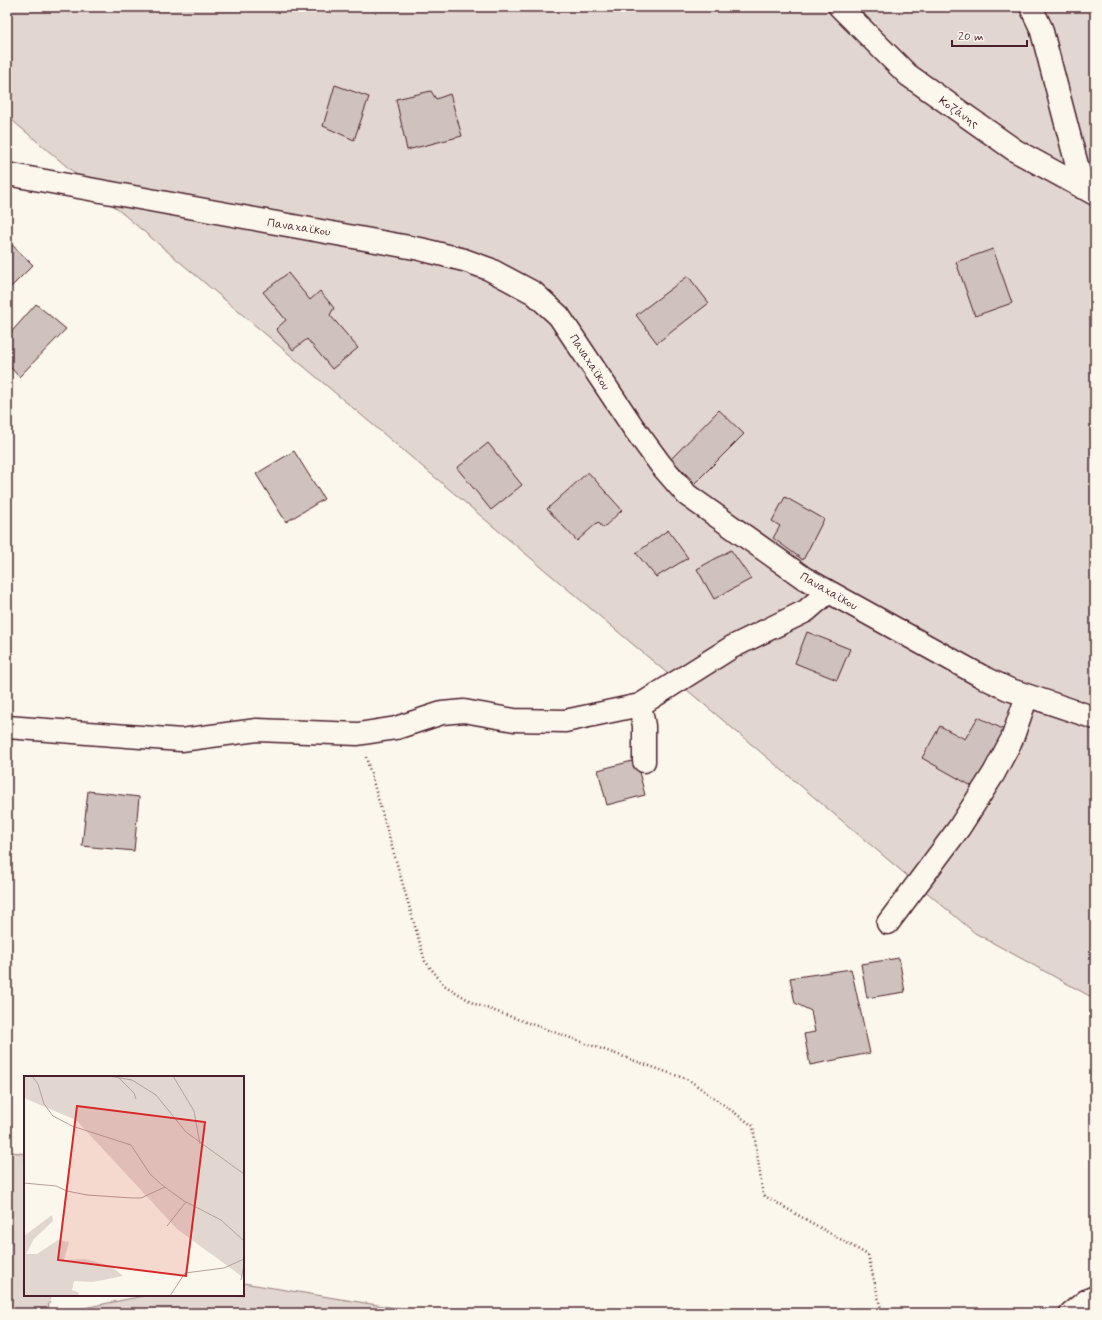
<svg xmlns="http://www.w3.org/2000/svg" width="1102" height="1320" viewBox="0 0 1102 1320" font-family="Mynerve,sans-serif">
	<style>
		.green { fill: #e2d7d0; stroke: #967b7e }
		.building { fill: #cfc2bc; stroke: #4a1f2b }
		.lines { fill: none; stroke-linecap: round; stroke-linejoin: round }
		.minor-casing { stroke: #4a1f2b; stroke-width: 25 }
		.path { stroke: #4a1f2b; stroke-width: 2.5; stroke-dasharray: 1 3; stroke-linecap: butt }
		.minor { stroke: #fbf7ec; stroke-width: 22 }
		.labels { text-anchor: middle; stroke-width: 3; stroke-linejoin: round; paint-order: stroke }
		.street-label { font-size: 12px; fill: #4a1f2b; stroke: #fbf7ec }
		.inset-road { fill: none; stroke: #b4a19f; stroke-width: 1 }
		.view { fill: #d62828; fill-opacity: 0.15; stroke: #d62828; stroke-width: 2 }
		.inset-edge { fill: none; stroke: #4a1f2b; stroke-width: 2 }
	</style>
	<rect width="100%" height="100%" fill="#fbf7ec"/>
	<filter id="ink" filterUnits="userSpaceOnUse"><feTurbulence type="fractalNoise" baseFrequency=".025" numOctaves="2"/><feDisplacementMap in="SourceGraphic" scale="8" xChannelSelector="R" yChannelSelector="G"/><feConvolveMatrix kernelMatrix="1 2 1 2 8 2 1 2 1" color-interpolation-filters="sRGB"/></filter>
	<g filter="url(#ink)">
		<path class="green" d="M7,7H1095V999L975,933L7,116Z
			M7,1151L25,1154V1295H51L47,1313H7Z
			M243,1283L426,1313H59L148,1295H243Z"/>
		<path class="building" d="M335,85L369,97L354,140L323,126Z
			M431,91L436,99L450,94L462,136L407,150L396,99Z
			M7,240L33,265L7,291Z
			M993,249L1012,303L975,316L956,262Z
			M288,273L310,300L320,291L334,308L330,315L358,348L332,369L307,339L293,350L276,329L286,320L263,292Z
			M688,276L709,303L657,343L636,315Z
			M36,304L66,329L19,377L7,363V337Z
			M719,410L744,434L695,483L671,459Z
			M488,443L522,485L491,510L457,468Z
			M294,451L324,499L286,522L256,474Z
			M588,472L622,510L603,528L598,522L577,541L547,509Z
			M785,497L824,519L803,560L773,538L780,526L772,521Z
			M668,530L688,558L656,577L636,553Z
			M731,550L751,579L714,599L697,569Z
			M807,632L850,649L837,680L795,663Z
			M978,717L1009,732L977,789L922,758L940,726L965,739Z
			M636,760L645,795L607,805L598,770Z
			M88,791L139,797L134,851L82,846Z
			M899,958L905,992L867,998L861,964Z
			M851,969L870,1053L810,1065L804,1034L815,1032L811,1011L795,1003L790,978Z"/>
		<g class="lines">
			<g class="minor-casing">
				<path id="minor" d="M840,7L908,75L1016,151L1095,194
					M1031,7L1041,28L1083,188
					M7,174L420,249L464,260L489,269L534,293L559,316L633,427L661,465L687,495L804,578L981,676L1008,689L1095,718
					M640,705L644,726V761
					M7,727L181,740L257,730L358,734L396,728L442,713L464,711L514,720L565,721L640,705L732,647L806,611L828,592
					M888,923L959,828L994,773L1012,739L1027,696
					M1071,1313L1086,1301L1095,1297"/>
			</g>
			<path class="path" d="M366,757L425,961L444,985L475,1004L689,1080L753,1126L763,1195L868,1255L882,1313"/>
			<use href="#minor" class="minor"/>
		</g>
	</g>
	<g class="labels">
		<g class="street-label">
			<text transform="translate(959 112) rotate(35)" y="4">Κοζάνης</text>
			<text transform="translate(299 227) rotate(9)" y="4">Παναχαϊκου</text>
			<text transform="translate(590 362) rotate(57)" y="4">Παναχαϊκου</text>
			<text transform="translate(829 591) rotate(30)" y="4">Παναχαϊκου</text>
		</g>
	</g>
	<g transform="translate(24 1076)">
		<rect width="220" height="220" fill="#fbf7ec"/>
		<path d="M0,0H220V202L153,153L52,44L0,22ZM28,139L29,145L10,163L2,178H13L34,164L45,166L40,184L61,183L87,190L99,200L69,206L50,205L48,214L55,217L54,220H0V160Z" fill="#e2d7d0"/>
		<path class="inset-road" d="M8,0L14,8L20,28L29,40L48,50L107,69L126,98L138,109L160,125L197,144L220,165M85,0L108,4L132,19L162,56L220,98M149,0L170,35L176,68M95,2L110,17L112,23M0,107L32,110L43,115L63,119L108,122H117L141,111M143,150L162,126M217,204L220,188M146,220L161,197L200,192L220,183"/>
		<path class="view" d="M53,30L181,46L162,200L34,184Z"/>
		<rect width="220" height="220" class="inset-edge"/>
	</g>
	<rect width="1102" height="1320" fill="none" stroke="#fbf7ec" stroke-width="24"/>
	<rect x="12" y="12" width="1078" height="1296" fill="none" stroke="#4a1f2b" stroke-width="1.5" filter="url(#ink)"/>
	<path d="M952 40v6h75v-6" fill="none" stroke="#4a1f2b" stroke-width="2"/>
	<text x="958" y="40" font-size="12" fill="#4a1f2b" stroke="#fbf7ec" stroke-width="3" paint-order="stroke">20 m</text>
</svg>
